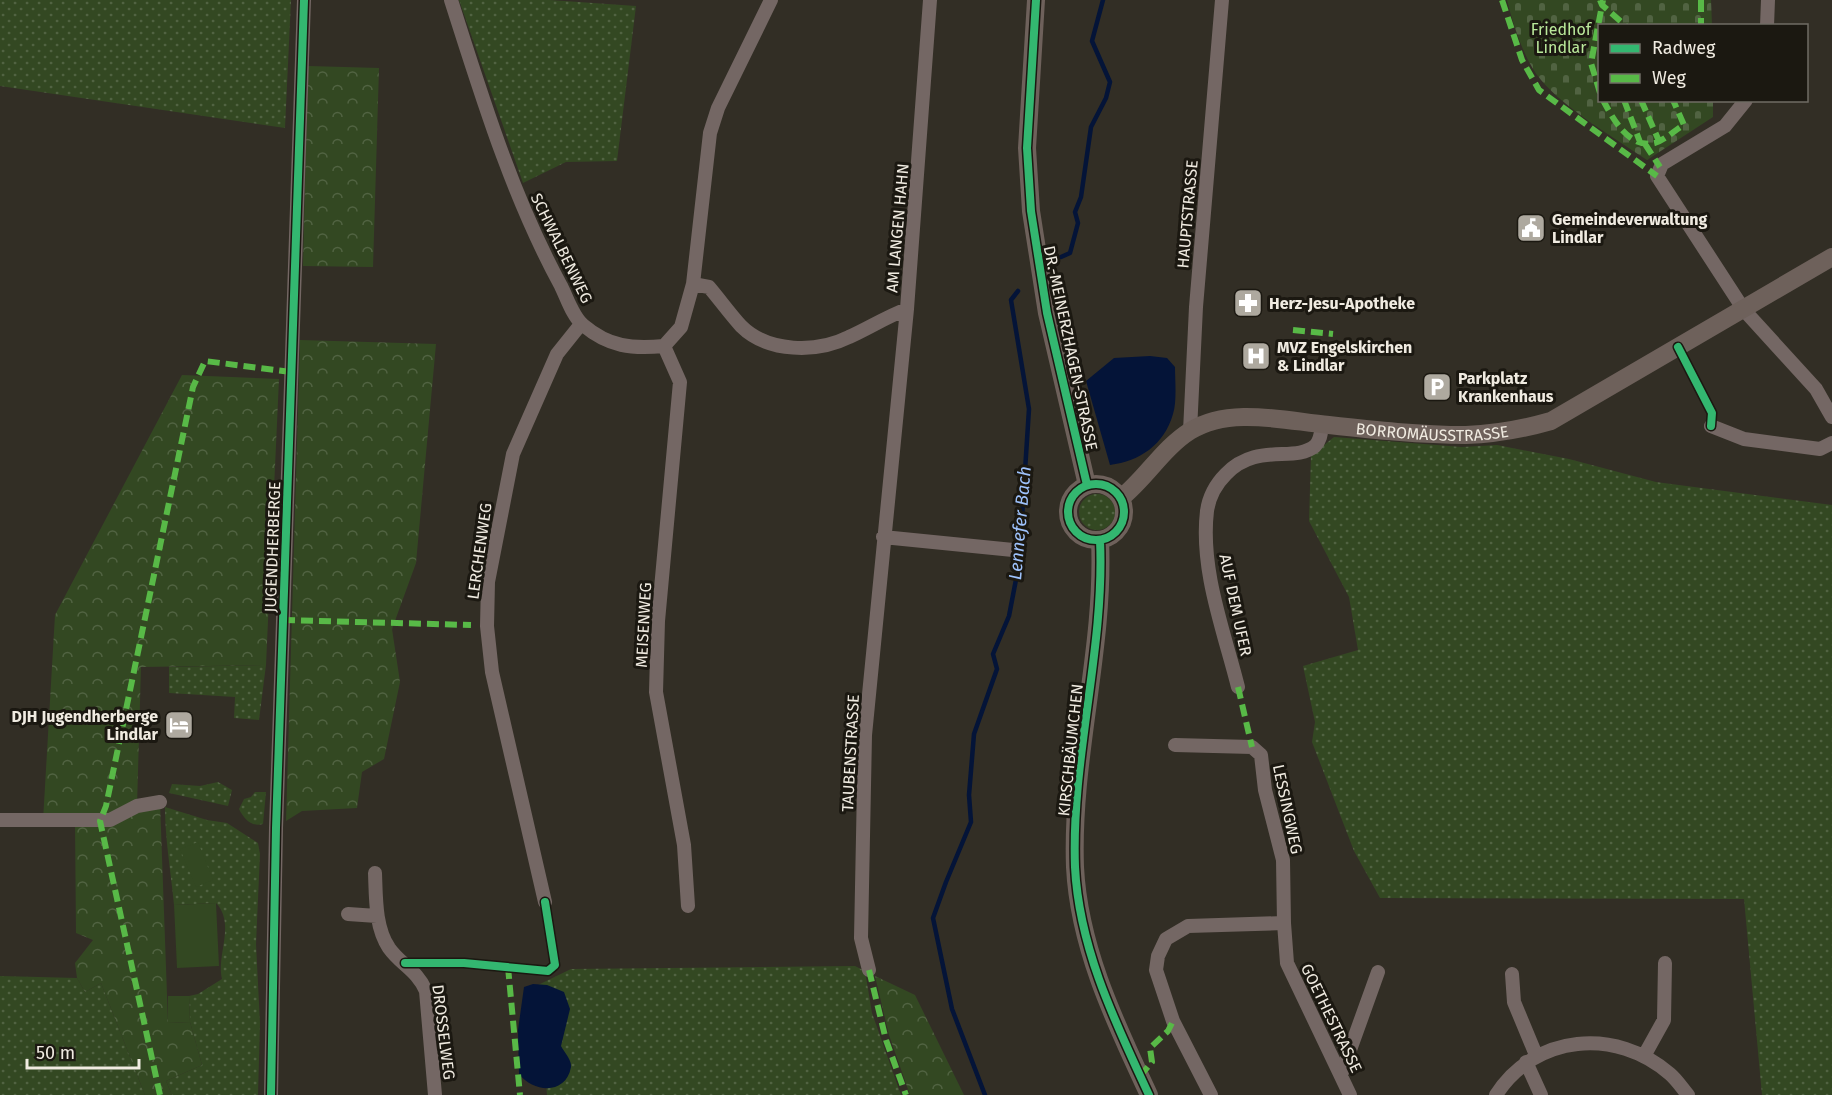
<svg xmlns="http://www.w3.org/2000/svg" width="1832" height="1095" viewBox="0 0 1832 1095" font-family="'Fira Sans',sans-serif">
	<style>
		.grass { fill: url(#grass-dots) }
		.forest { fill: url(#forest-crowns) }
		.cemetery { fill: url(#cemetery-stones) }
		.pitch { fill: #334822 }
		.water { fill: #041438 }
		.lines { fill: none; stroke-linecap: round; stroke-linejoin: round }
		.stream { stroke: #041438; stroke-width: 4.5 }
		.street { stroke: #746764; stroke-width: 14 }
		.secondary { stroke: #6e615b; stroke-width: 18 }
		.quiet { stroke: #58b947; stroke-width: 6; stroke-dasharray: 12 6; stroke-linecap: butt }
		.cycleway-casing { stroke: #1b1811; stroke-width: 11 }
		.cycleway { stroke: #33b770; stroke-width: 8 }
		.labels { text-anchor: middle; stroke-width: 6; stroke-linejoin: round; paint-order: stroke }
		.park-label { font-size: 16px; fill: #bae99b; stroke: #1b1811 }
		.street-label { font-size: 16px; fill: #f0ebe1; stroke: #1b1811 }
		.poi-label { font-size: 16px; font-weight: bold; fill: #f0ebe1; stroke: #1b1811; text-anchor: start }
		.water-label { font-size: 18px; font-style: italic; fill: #9ec2fc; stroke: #1b1811 }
	</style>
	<defs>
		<pattern id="grass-dots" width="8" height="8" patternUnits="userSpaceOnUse" patternTransform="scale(1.5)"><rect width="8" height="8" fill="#334822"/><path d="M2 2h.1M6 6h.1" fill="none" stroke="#516342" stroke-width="1.8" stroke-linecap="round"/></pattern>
		<pattern id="forest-crowns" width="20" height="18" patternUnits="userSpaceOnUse" patternTransform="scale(1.5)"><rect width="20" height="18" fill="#334822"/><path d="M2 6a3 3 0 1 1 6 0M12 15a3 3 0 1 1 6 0" fill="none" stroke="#516342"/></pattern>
		<pattern id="cemetery-stones" width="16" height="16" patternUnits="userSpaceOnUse" patternTransform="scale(1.5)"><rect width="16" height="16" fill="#334822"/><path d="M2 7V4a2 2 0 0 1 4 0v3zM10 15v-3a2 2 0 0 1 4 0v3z" fill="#516342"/></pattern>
	</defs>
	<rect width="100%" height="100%" fill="#322e25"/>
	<path class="grass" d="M0,0H291L285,128L0,86Z
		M459,0H550L636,6L617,161L566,162L523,183Z
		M1334,437L1462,447L1497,445L1569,459L1656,482L1832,505V1095H1762L1744,899L1380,898L1354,851L1312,742L1315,722L1303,666L1358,650L1349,597L1309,521L1311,456Z
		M1079 512a18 18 0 1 1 36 0a18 18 0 1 1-36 0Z
		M266,665L259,720L234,718L235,697L169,693V667Z
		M218,782L232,790L228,806L169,793L172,784L200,786Z
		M255,792H266L263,824C251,827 244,819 239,809L244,799L251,797Z
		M165,807L207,820L227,823L258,843L260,854L256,944L260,1023L258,1095H172L166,1081L202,1065L190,1022L189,996L198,994L222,979C216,955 236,924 216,903L174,905C171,872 165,840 165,807Z
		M855,966L865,971L872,1013L901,1095H547L538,985L571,969Z
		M0,976L77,978L85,992L101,983L145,1095H0Z"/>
	<path class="forest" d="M308,66L379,68L373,267L303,266Z
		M300,340L436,344L416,563L392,629L400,682L384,759L362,772L357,808L302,811L286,821Z
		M182,375L279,379L266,665L141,667L137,806L160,802L168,1023L190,1022L202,1065L166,1081L172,1095H145L101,983L85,992L77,978L75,963L93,940L76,933L75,821H43L55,615Z
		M875,976L915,995L964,1095H910L889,1035Z"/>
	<path class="cemetery" d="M1507,0H1711L1712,25L1600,26V100L1713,101V117L1647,160C1616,139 1564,108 1541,80C1524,60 1513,24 1507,0Z"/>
	<path class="pitch" d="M198,842L213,880L196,887L180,849Z
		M216,903L219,966L177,968L174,905Z
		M168,996H189L190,1022L168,1023Z"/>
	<path class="water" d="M1150,356L1167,358L1175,367C1175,381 1177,401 1173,414C1164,445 1140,461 1110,465L1086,381L1114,358Z
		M533,984L547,985L564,992L570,1009L561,1046C564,1052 572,1060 571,1067C566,1095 534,1093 519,1074L518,1030L524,987Z"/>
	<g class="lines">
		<path class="stream" d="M1061,257L1070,253L1078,223L1075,212L1081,197L1091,127L1106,98L1110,82L1092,41L1103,0
			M985,1095L952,1009L933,918L946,882L971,822L969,795L974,734L997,669L993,654L1009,616L1019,564L1029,409L1011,300L1018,291"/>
		<path class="street" d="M451,0C482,97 512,196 561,286C567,298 573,317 583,325C609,347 632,349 664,346L681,327L693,284L710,133L718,108L771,0
			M1767,26L1768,0
			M1746,100L1725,126L1662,164L1657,176L1744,310L1816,389L1832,417
			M693,284L709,287C720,300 730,314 741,326C768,353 817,353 849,337C869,328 886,317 907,309
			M664,346L680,382L658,621L656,692L684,845L688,906
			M1711,426L1744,439L1820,449L1832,443
			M1190,431L1196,307L1222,0
			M883,537L1013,550
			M1238,687C1224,631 1200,570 1207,511C1209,497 1216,484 1226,474C1257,442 1294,463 1315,446C1321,440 1321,432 1322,425
			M1175,745L1252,747L1261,755L1265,790L1283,860L1284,923
			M0,820H110L137,806L160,802
			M375,873C376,898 375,927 389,948C401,965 417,970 426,991L435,1095
			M545,902L492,672L487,626L488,582L513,454L557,354L581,324
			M348,914L377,916
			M869,970L861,938L865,735L907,309L930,0
			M1512,974L1514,1002L1536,1055
			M1644,1056L1664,1020L1665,963
			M1526,1062L1541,1095
			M1341,1075L1378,972
			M271,1095L276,828L304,0
			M1211,1095L1173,1021L1156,970L1158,956L1166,939L1188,926L1284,923L1287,963L1350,1095
			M1496,1095C1535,1034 1616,1027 1670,1074C1677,1080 1682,1088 1688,1095"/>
		<g class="secondary">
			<path d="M1036,0L1027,148L1031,211L1047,313L1087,485"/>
			<circle cx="1096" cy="512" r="28"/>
			<path id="s1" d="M1121,498C1146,478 1163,448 1190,431C1230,406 1285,421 1329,425C1374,430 1420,435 1466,435C1495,434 1523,429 1551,421L1832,257"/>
			<path d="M1100,540C1105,649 1071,757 1075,867C1079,948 1115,1022 1149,1095"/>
		</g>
		<path class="quiet" d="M1502,0L1522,60L1539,90L1657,176
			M1600,0L1602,5L1626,26
			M1701,0V26
			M1600,93L1591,63L1603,0
			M1603,100C1613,119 1629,149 1655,143C1665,140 1675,130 1684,125L1673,100
			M1624,100L1640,142
			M1641,100L1659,141
			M1645,144L1660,167
			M1293,330L1333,334
			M283,620L471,625
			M1238,687L1252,747
			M508,967L520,1095
			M869,970L886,1040L906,1095
			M1140,1076L1152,1062L1150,1048L1168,1031L1173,1021
			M160,1095L100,821L106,806L193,387L205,361L291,372"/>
		<g class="cycleway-casing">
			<path id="cycleway" d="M1036,0L1027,148L1031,211L1047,313L1087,485
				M1678,347L1712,413L1711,426
				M1068 512a28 28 0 1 1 56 0a28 28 0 1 1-56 0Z
				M1100,540C1105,649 1071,757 1075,867C1079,948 1115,1022 1149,1095
				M405,963H464L548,971L555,965L545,902
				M271,1095L276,828L304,0"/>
		</g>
		<use href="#cycleway" class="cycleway"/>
	</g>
	<defs>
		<g id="civic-square" transform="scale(1.5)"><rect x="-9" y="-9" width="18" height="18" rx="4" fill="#aea99f" stroke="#1b1811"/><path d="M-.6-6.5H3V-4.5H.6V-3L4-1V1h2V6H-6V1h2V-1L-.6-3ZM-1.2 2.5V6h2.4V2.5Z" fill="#fff"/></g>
		<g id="pharmacy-square" transform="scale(1.5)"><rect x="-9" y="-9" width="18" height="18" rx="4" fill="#aea99f" stroke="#1b1811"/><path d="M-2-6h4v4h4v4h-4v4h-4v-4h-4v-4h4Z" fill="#fff"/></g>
		<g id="hospital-square" transform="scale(1.5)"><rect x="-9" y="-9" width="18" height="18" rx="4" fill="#aea99f" stroke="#1b1811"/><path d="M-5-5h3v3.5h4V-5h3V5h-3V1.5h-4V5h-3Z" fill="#fff"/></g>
		<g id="parking-square" transform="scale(1.5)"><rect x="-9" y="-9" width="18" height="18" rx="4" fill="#aea99f" stroke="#1b1811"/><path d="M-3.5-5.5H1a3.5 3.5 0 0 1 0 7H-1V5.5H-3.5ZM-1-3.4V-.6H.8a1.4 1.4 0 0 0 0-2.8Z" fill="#fff"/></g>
		<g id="hotel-square" transform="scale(1.5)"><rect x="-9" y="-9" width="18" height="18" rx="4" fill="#aea99f" stroke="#1b1811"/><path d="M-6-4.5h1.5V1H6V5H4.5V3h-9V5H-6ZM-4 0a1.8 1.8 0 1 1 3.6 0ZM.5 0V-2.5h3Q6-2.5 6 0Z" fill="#fff"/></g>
	</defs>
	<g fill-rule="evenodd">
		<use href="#civic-square" x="1531" y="228"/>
		<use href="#pharmacy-square" x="1248" y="303"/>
		<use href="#hospital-square" x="1256" y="356"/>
		<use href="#parking-square" x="1437" y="387"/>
		<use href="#hotel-square" x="179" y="725"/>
	</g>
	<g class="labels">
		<g class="park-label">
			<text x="1561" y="35">Friedhof<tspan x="1561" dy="18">Lindlar</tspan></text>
		</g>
		<g class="street-label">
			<text transform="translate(1187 214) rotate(-85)" y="6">HAUPTSTRASSE</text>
			<text transform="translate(897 228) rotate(-85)" y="6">AM LANGEN HAHN</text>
			<text transform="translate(562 248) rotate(64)" y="6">SCHWALBENWEG</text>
			<text transform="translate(1071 348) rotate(78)" y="6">DR.-MEINERZHAGEN-STRASSE</text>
			<text dy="6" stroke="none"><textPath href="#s1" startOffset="342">BORROMÄUSSTRASSE</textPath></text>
			<text transform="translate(272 547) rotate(-88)" y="6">JUGENDHERBERGE</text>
			<text transform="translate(479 551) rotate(-82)" y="6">LERCHENWEG</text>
			<text transform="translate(1236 605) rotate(78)" y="6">AUF DEM UFER</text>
			<text transform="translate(643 625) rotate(-87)" y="6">MEISENWEG</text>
			<text transform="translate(1070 750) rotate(-84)" y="6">KIRSCHBÄUMCHEN</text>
			<text transform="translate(850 753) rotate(-87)" y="6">TAUBENSTRASSE</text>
			<text transform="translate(1288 809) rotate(78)" y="6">LESSINGWEG</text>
			<text transform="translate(1332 1018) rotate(64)" y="6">GOETHESTRASSE</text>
			<text transform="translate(444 1032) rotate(83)" y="6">DROSSELWEG</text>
		</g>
		<g class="poi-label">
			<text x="1552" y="225">Gemeindeverwaltung<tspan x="1552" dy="18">Lindlar</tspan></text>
			<text x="1269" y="309">Herz-Jesu-Apotheke</text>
			<text x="1277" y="353">MVZ Engelskirchen<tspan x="1277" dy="18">&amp; Lindlar</tspan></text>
			<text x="1458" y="384">Parkplatz<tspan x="1458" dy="18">Krankenhaus</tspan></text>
			<text x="158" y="722" text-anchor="end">DJH Jugendherberge<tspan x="158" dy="18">Lindlar</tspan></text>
		</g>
		<g class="water-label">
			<text transform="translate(1020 523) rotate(-85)" y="6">Lennefer Bach</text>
		</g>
	</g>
	<rect x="1598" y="24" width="210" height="78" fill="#1b1811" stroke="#706c64" stroke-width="1.5"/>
	<rect x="1610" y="44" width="30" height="9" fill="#33b770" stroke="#706c64" stroke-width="1.5"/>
	<text x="1652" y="54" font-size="18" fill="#f0ebe1">Radweg</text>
	<rect x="1610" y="74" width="30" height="9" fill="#58b947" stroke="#706c64" stroke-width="1.5"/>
	<text x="1652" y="84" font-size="18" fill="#f0ebe1">Weg</text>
	<path d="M27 1059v9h112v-9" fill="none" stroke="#f0ebe1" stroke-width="3"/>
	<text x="36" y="1059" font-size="18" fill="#f0ebe1" stroke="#1b1811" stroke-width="4.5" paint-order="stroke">50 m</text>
</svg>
